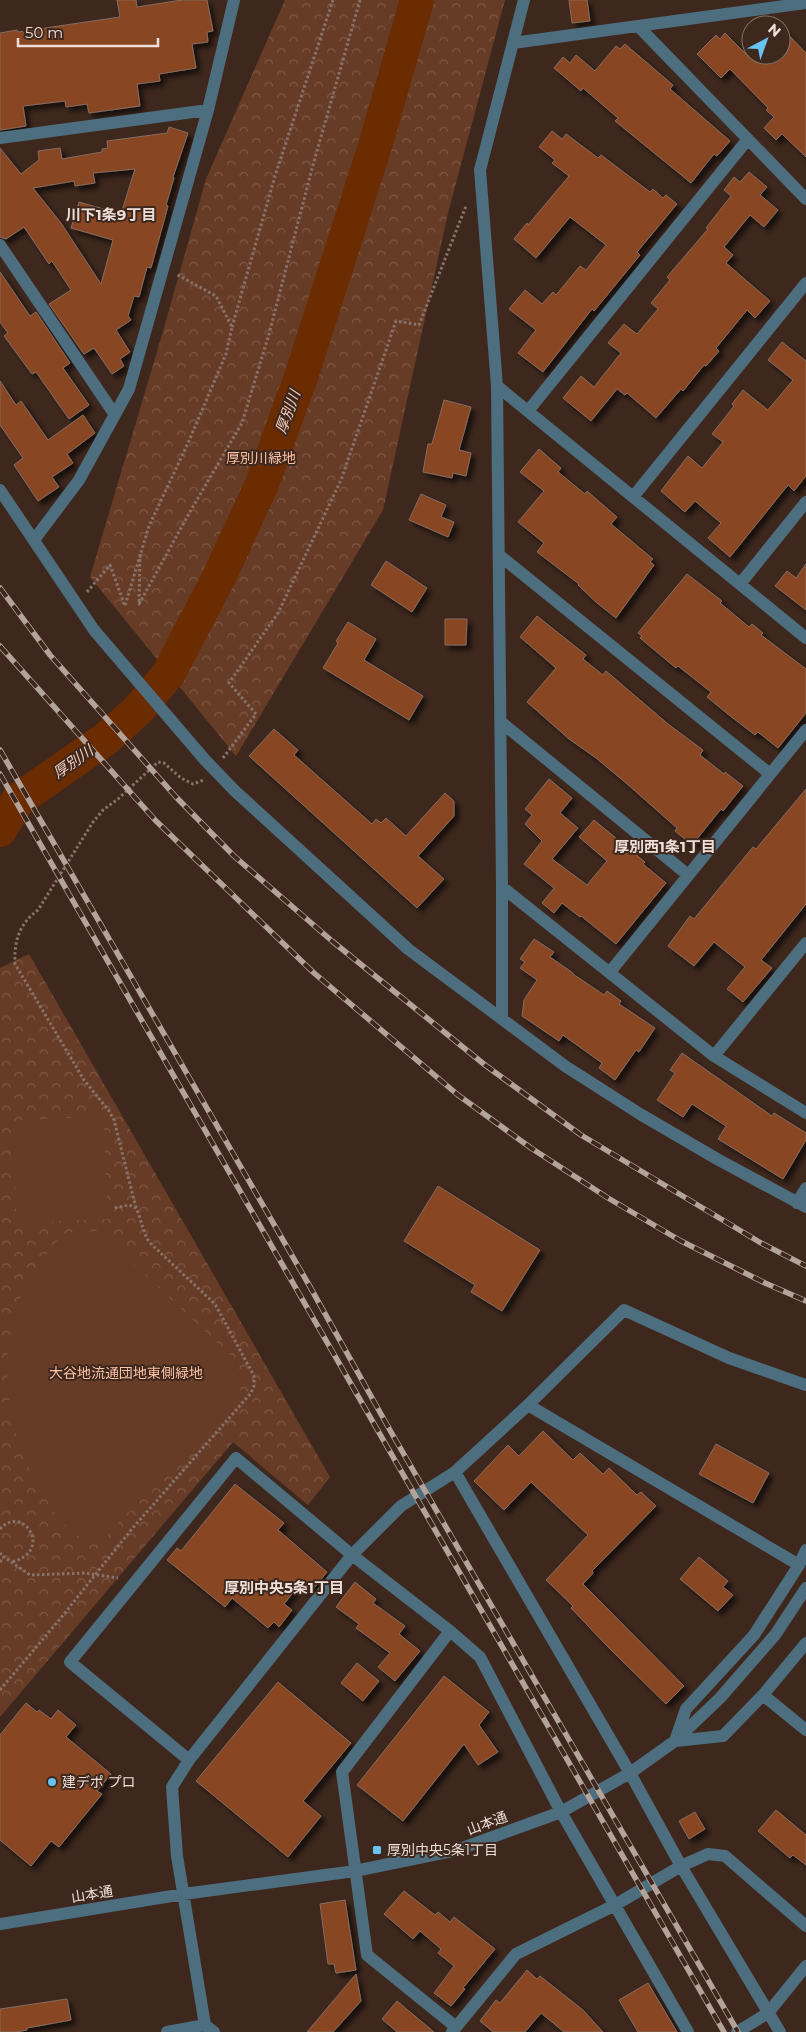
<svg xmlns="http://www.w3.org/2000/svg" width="806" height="2032" viewBox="0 0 806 2032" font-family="Montserrat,'Noto Sans JP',sans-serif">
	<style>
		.forest { fill: url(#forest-crowns) }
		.garden { fill: #673c26 }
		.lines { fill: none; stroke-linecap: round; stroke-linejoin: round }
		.river { stroke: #6c2c01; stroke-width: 34 }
		.building { fill: #884622; stroke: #866c60; fill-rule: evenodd; filter: url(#shadow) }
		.path { stroke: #87736b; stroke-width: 3; stroke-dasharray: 2.5 2.5; stroke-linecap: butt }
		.minor { stroke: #4d6e7f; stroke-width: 12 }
		.rail-casing { stroke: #b4a39b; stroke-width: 5.5 }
		.rail { stroke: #3e281e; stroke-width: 4; stroke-dasharray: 11; stroke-linecap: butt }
		.poi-dot { fill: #67c4f0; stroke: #3e281e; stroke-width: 2 }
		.labels { text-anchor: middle; stroke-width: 4; stroke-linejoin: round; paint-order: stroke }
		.park-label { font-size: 14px; fill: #fdc1a4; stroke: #3e281e }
		.poi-label { font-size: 14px; fill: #eedfd8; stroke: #3e281e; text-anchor: start }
		.street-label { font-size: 14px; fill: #eedfd8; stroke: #3e281e }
		.neighbourhood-label { font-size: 15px; font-weight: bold; fill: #eedfd8; stroke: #3e281e }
		.water-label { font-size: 15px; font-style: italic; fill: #f4cbb8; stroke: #3e281e }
	</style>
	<defs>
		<pattern id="forest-crowns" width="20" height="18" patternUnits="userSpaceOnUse" patternTransform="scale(1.25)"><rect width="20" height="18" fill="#673c26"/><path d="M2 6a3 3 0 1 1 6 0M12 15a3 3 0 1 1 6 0" fill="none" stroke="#7d5845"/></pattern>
		<filter id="shadow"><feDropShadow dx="4.5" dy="4.5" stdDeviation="2.5" flood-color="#0009"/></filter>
	</defs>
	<rect width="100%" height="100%" fill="#3e281e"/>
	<path class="forest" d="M285,0H505L448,213L383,510L236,756L90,577L162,335L206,179Z
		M29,954L330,1477L308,1505L233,1442L0,1717V968Z"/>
	<path class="garden" d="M103,1116L108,1219L17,1223L12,1121Z
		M98,1231L237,1361L241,1395L104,1538C95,1537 82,1539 75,1534C60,1523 51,1507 42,1492C12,1442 0,1386 11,1328C19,1290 39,1262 64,1233Z"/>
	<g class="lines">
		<path class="river" d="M0,830L18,800L107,738L140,708L169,673L219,577L262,484L301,377L375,146L417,0"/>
	</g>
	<path class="building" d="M117,0H136L137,7L182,0H207L213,31L207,32L208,42L192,44L196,68L159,74L160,81L137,84L140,106L89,113L87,104L66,107L65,101L23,106L26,126L0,130V33L17,30L18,32L120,17Z
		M569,0H587L590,21L572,23Z
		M781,27L806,53V157L782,134L776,140L764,128L774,117L766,110L768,108L730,69L721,78L697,54L716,35L720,39L725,33L747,55H781Z
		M625,44L673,85L670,89L730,141L717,156L714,154L691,183L615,121L618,118L583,88L581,91L554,68L563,57L570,63L576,55L595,71L616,46L620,49Z
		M169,127L188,133L173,177L174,178L166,205L168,206L151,268L147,267L139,297L134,296L128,316L131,320L116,330L130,352L120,359L124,366L112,374L94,348L84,354L49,304L71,290L52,261L49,264L24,227L6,239L0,237V148L21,174L39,160L38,151L60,148L62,159L102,152V149L108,148L107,141L167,133ZM135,169L121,214L79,202L71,228L113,240L101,284L61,223L33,188L74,181L75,186L95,183L93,173Z
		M552,131L562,139L566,134L598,158L601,155L650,192L653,189L663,198L666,195L677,204L637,252L640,255L594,311L592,309L543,372L518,353L536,330L509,309L525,290L542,304L553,292L556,295L580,266L586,270L606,245L570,217L536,258L514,239L527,223L528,225L569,176L552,163L555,160L539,147Z
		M749,172L767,187L760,195L778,210L764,227L750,215L724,247L733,255L726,263L770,301L755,318L747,310L716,348L719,351L706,366L704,365L683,391L681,389L656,418L627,393L625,395L617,389L591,421L563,398L581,376L594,387L621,353L608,343L624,324L637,334L658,309L651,303L670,280L667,277L708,229L706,228L731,196L724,190L734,177L740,182Z
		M0,272L30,316L36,312L70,363L63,368L89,405L69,419L36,372L32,374L4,336L8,333L0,322Z
		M782,342L806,361V476L794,491L788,485L730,557L708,538L721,523L695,501L685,512L661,491L688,456L702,468L723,442L712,434L734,406L732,404L743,390L768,410L793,380L768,360Z
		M0,381L16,405L21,401L48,440L83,415L95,433L67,454L73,463L52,477L59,487L38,501L14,465L23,458L0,425Z
		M444,400L471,407L459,450L471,453L466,476L453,473L452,478L423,472L428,444H432Z
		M539,449L561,468L558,472L585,494L587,491L617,517L611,524L653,559L650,562L654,565L616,618L597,603L578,585L579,584L537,552L544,543L518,522L544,491L520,472Z
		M421,494L446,505L441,517L454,522L448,537L409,520Z
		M386,561L427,588L412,612L371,585Z
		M806,564V610L775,586L787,571L796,578Z
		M687,574L722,601L720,603L749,627L752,624L763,633L761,635L806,669V713L778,748L758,732L755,735L729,715L707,697L711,692L678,666L676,668L640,638L642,636L638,633Z
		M537,616L586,655L583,659L603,675L606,671L668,724L703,750L700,755L724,774L725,772L743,786L723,811L721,809L692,845L675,831L677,828L626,783L596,758L569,739L527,702L556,668L520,637Z
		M445,619H467L466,645H445Z
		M348,622L376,639L364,660L423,696L409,720L323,668L338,643L336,641Z
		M274,729L298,750L294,755L372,824L376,819L381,823L386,818L406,836L445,793L454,801V816L418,856L444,879L417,908L249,756Z
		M549,779L572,798L560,813L578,828L552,859L587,885L607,861L579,837L594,820L645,862L643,864L666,883L616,944L581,916L580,917L562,903L554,913L542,903L554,888L524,864L542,841L525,824L532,815L525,809Z
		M806,789V904L761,960L772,968L743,1002L727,989L745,967L714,942L694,966L668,946L690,916L694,919L753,847L756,849Z
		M534,939L554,952L550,957L573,973V974L604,995L607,991L621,1001L619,1004L655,1028L639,1052L636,1050L615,1080L599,1068L602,1063L563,1035L559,1041L522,1016L524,1000L537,980L520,968L525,962L520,959Z
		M682,1053L772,1116L774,1113L806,1133V1140L783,1179L718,1139L726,1126L692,1104L683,1117L657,1100L675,1073L670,1070Z
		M438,1186L540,1250L502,1311L471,1292L475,1285L404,1241Z
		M543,1431L573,1460L580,1453L603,1474L609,1468L637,1495L641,1492L656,1506L592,1571L593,1573L583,1584L684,1686L666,1704L609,1648L571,1608L573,1606L546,1580L588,1535L531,1482L504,1510L474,1481L508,1445L519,1456Z
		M716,1444L769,1473L753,1503L699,1474Z
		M235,1484L284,1523L278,1530L327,1572L310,1593L299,1585L284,1604L292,1610L279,1627L274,1622L268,1628L232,1598L225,1607L167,1560L177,1548L181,1551Z
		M699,1557L728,1581L723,1587L733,1595L718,1611L680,1579Z
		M355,1582L376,1599L373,1603L405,1626L399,1634L420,1651L395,1681L378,1667L390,1653L356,1628L359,1624L336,1607Z
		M357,1663L379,1681L363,1701L341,1683Z
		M444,1676L489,1712L479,1725L498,1752L478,1765L464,1744L403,1821L357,1785Z
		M278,1682L351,1743L303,1801L321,1816L288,1857L196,1781Z
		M26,1703L37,1712L39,1710L51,1719L58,1710L76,1725L66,1737L111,1774L97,1791L102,1794L59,1847L51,1841L31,1866L0,1840V1735Z
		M776,1810L806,1835V1865L793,1855L790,1858L758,1831Z
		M695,1812L705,1829L689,1839L679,1821Z
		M404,1891L435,1915L438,1912L450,1922L454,1917L495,1949L463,1988L465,1989L451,2006L434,1993L454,1966L438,1953L441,1949L420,1931L413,1939L384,1914Z
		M345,1900L356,1970L336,1973L334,1964H328L320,1904Z
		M527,1970L537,1979L540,1976L583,2010L603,2032H564L541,2013L525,2032H493L480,2021L496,2000L500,2003Z
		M356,1974L361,2001L333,2032H307Z
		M648,1983L677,2032H638L619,2000Z
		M67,1999L71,2020L27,2028V2030L16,2032H0V2009Z
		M397,2001L434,2032H397L382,2019Z"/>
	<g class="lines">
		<path class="path" d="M232,327L275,176L333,0
			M140,554L139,604L191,510L242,423L269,334L313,165L360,0
			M87,592L110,565L125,606L149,526L189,441L226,354L232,327L216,296L176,274
			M223,758L256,714L229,683L278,613L341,480L396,321L419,325L466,206
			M136,1208L114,1120L109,1111L84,1080L15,964C14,941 19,924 38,910L93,822L103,810L118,799L158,762L164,763L181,778L193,784L204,780
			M0,1529C23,1503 55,1552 11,1562
			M0,1553L4,1557
			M0,1562L4,1557L30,1575L85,1573L118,1578
			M0,1690L60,1619L131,1530L251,1393L254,1386V1376L215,1304L150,1243C142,1232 142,1220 136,1208L129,1205L114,1208"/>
		<path class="minor" d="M638,26L806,199
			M513,43L806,3
			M0,138L208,110
			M0,245L115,415
			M497,386L806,638
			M528,411L748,139
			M0,490L94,630L205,760L235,791L408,949L565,1066L640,1114L717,1159L806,1207
			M633,497L806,283
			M34,540L79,480L129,389L208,110L234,0
			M499,555L770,774
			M740,584L806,502
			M501,722L688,875
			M502,887L714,1056L806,1113
			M610,972L806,730
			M502,1019V887L497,386L480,170L524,0
			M714,1056L806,943
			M797,1203L806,1188
			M528,1405L799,1565
			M455,1472L630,1773L681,1866L780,2032
			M806,1550L799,1565L754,1635L686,1709L675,1741L723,1736L763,1695L806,1643
			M450,1631L342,1772L367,1955L456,2027
			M763,1695L806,1730
			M189,1760L70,1662L236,1458L352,1555L450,1631L480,1657L561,1812L688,2032
			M0,1924L184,1894L355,1871L457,1850L561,1812L630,1773L675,1741L720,1698L775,1635L806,1588
			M167,2032L205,2025
			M214,2032L205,2025L177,1856L172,1787L189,1760L352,1555L401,1506L455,1472L528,1405L624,1310L729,1358L806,1385
			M452,2032L516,1954L615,1905L681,1866L708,1854L725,1856L806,1926
			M737,2032L768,2013L806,1966"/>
		<g class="rail-casing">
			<path id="rail" d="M0,588L50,655L176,797L234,856L332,941L485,1065L581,1135L761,1243L806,1266
				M0,646L156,821L314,973L458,1095L531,1148L608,1198L681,1241L765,1283L806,1301
				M0,750L309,1285L391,1432L738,2032
				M0,774L724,2032"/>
		</g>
		<use href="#rail" class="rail"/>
	</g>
	<g class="poi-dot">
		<circle cx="52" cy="1782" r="5"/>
		<rect x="372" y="1845" width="10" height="10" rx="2.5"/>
	</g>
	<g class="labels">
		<g class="park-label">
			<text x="261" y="463">厚別川緑地</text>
			<text x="126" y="1378">大谷地流通団地東側緑地</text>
		</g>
		<g class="poi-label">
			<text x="62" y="1787">建デポ プロ</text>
			<text x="387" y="1855">厚別中央5条1丁目</text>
		</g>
		<g class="street-label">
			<text transform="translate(487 1823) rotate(-20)" y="5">山本通</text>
			<text transform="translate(92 1894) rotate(-9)" y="5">山本通</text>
		</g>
		<g class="neighbourhood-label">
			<text x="111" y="220">川下1条9丁目</text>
			<text x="665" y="852">厚別西1条1丁目</text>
			<text x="284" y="1593">厚別中央5条1丁目</text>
		</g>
		<g class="water-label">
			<text transform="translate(288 412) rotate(-70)" y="5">厚別川</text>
			<text transform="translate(73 762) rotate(-35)" y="5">厚別川</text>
		</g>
	</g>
	<g transform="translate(766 40) rotate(41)"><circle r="24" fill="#3e281e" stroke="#847168"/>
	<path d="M0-4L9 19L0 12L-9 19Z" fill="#67c4f0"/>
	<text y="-8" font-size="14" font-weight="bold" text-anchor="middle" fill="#eedfd8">N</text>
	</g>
	<path d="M18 38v8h140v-8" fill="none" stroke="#eedfd8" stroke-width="2.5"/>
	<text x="25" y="38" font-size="15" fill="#eedfd8" stroke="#3e281e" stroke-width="4" paint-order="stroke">50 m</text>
</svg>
